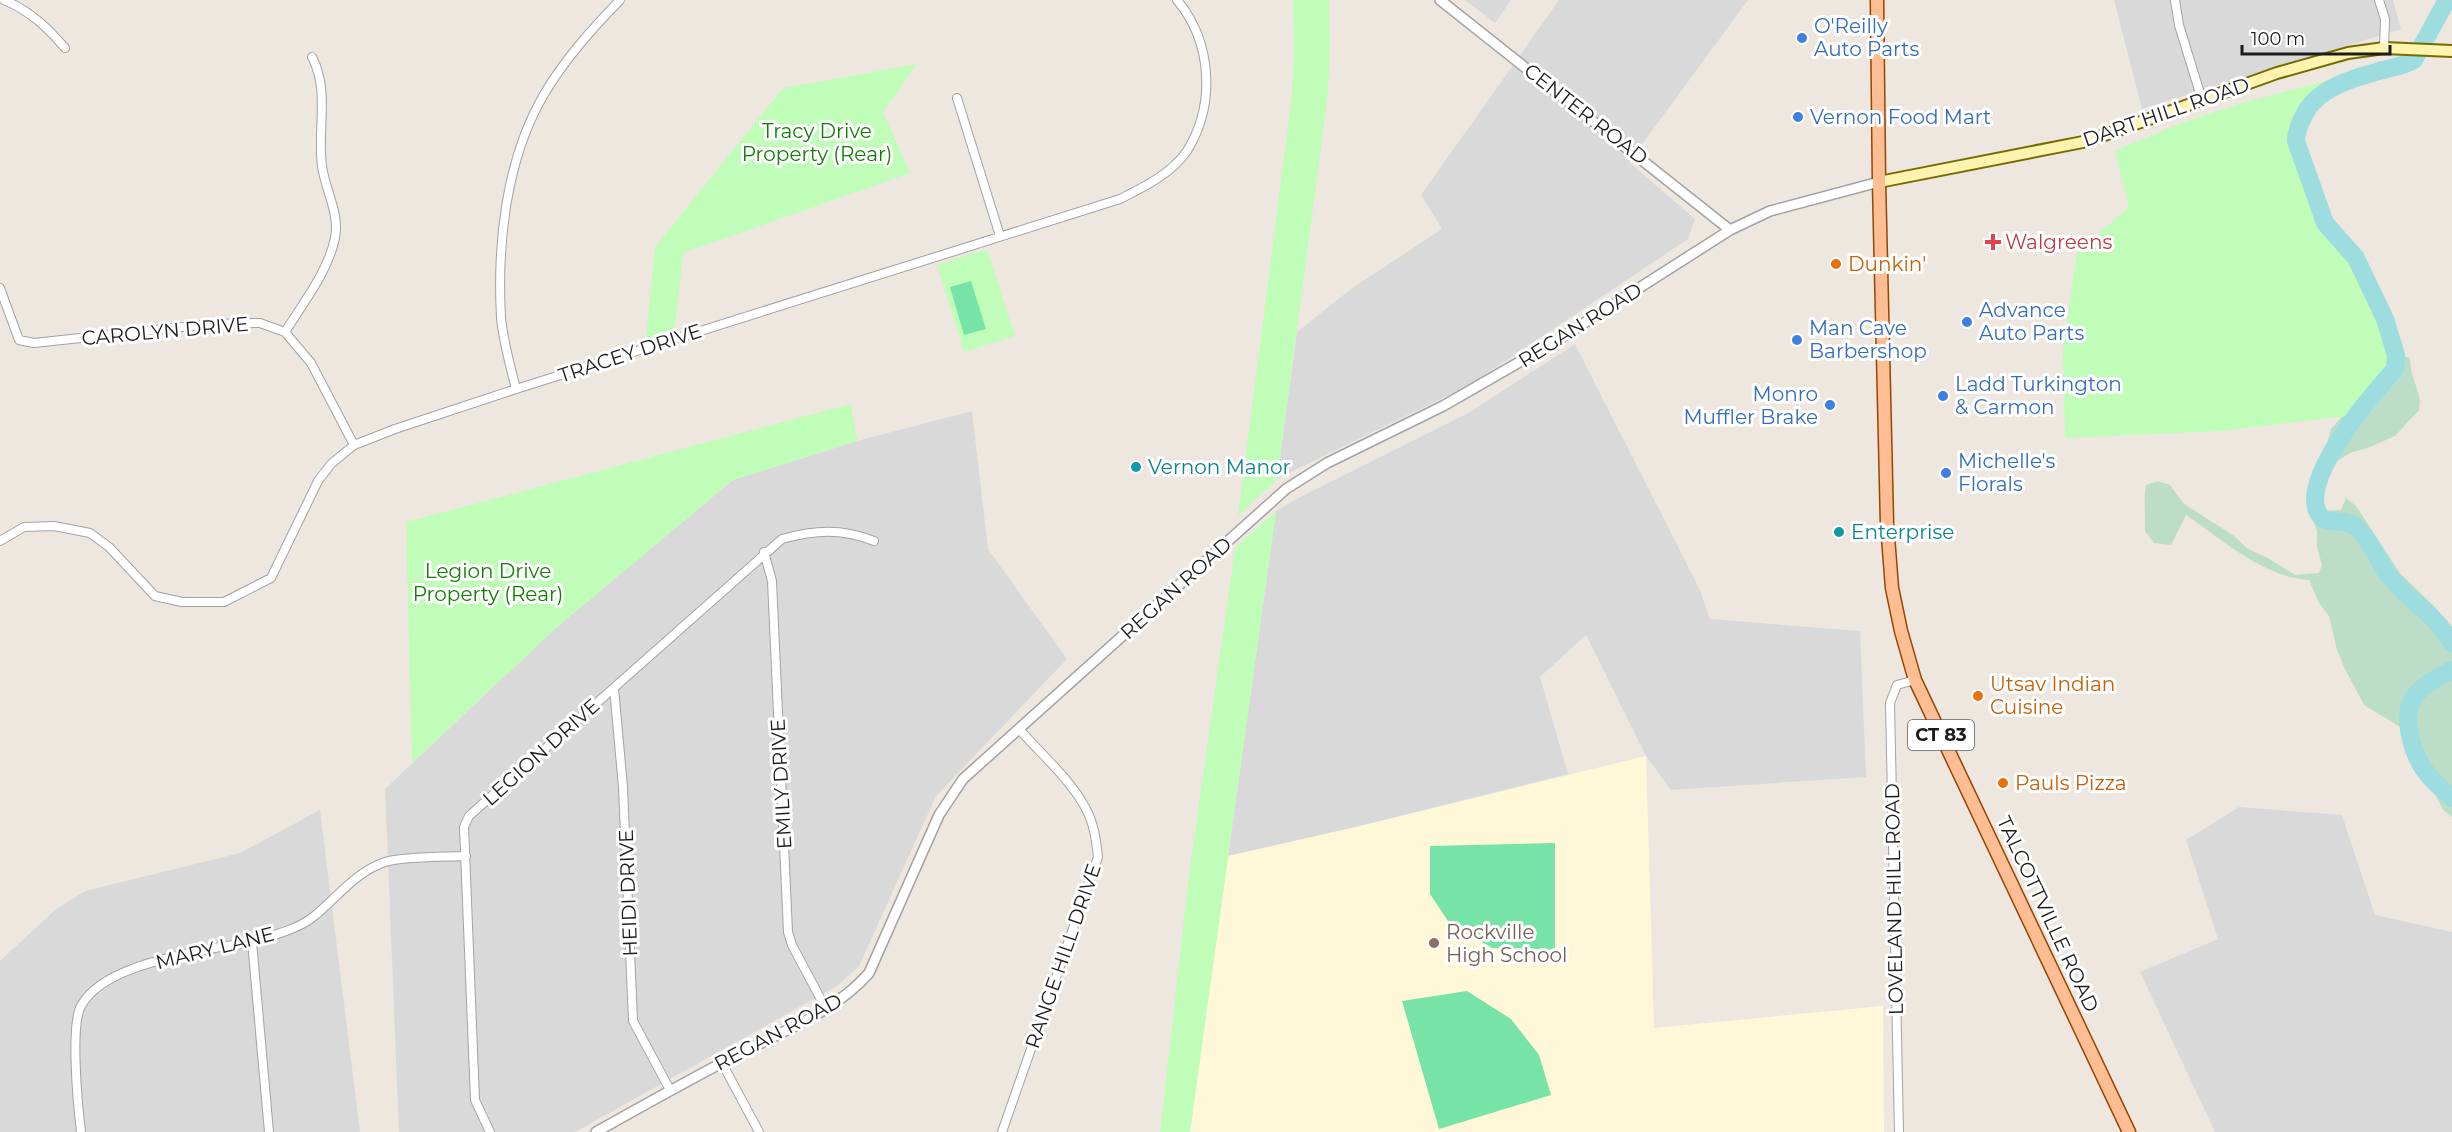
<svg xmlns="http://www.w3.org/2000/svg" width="2452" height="1132" viewBox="0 0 2452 1132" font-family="Montserrat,sans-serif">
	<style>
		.residential { fill: #dad9d9 }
		.education { fill: #fff8d8 }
		.wetland { fill: #bcddc8 }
		.park { fill: #c0fdb9 }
		.pitch { fill: #78e3a6 }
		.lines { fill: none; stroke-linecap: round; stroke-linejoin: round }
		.river { stroke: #9ddddf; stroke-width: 18 }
		.minor-casing { stroke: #a3a3a3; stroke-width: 10 }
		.tertiary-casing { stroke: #a3a3a3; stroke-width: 12 }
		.secondary-casing { stroke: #756c00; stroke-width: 14 }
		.primary-casing { stroke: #934700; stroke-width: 15 }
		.minor { stroke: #fff; stroke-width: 8 }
		.tertiary { stroke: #fff; stroke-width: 9 }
		.secondary { stroke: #fef3af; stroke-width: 10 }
		.primary { stroke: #ffbd94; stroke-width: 12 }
		.shop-dot { fill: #3f7fe0; stroke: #fff; stroke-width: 2 }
		.health-dot { fill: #e0444e; stroke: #fff; stroke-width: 2 }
		.food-dot { fill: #e8710a; stroke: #fff; stroke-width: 2 }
		.culture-dot { fill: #0f9aa8; stroke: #fff; stroke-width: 2 }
		.education-dot { fill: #8d6e63; stroke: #fff; stroke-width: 2 }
		.labels { text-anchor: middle; stroke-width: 6; stroke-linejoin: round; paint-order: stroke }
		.shield { fill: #fff; stroke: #606060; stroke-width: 1.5 }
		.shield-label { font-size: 18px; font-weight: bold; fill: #1c1c1c }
		.shop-label { font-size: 20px; fill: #366cbe; stroke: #fff; text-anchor: start }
		.street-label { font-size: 20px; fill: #1c1c1c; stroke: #fff }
		.park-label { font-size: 20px; fill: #117f04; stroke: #fff }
		.health-label { font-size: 20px; fill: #be3a42; stroke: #fff; text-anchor: start }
		.food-label { font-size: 20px; fill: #c56008; stroke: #fff; text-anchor: start }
		.culture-label { font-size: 20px; fill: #0d838f; stroke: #fff; text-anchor: start }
		.education-label { font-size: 20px; fill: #785e54; stroke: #fff; text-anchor: start }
	</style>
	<rect width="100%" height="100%" fill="#eee7e0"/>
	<path class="residential" d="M1465,0H1511L1495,23Z
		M1559,0H1748L1629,162L1695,219L1688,239L1471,384L1277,479L1297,332L1351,289L1442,229L1421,195Z
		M2114,0H2393L2401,29L2142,109Z
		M1575,344L1700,590L1710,619L1860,631L1866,777L1671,790L1646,756L1586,635L1540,677L1568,774L1356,827L1228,856L1276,511L1302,496L1470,412Z
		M972,411L988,549L1067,659L936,796L859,966L837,986L575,1132H399L385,789L557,627L733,480L857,441Z
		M2239,807L2342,815L2375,915L2452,932V1132H2215L2140,972L2218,939L2186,840Z
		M320,810L360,1132H0V961L55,910L85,891L240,853Z"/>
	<path class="education" d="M1646,756L1654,1028L1883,1006L1884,1132H1190L1228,856L1356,827Z"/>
	<path class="wetland" d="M2397,354L2410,358L2411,370L2420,399L2419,410L2395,436L2370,447L2350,453L2330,466L2321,501L2325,511L2341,510L2346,498L2356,506L2400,573L2436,608L2452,630V817L2443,810L2402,728L2364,705L2345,669L2337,650L2329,616L2319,603L2309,580C2263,577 2223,540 2186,515L2171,545L2154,543L2145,531C2146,515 2143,501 2146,485L2158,481L2170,485L2184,504L2233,535L2248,549L2268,558L2295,575L2319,573L2322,565L2317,547V531L2309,506L2311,488L2319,461L2326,448L2331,429Z"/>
	<path class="park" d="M1293,0H1329L1330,51L1327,103L1277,479L1238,516L1291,103L1294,56Z
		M917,64L883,112L910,173L683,253L674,337L645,346L655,247L783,88Z
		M2373,71L2379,72L2318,95L2308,107L2296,136L2298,152L2325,223L2360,265L2385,319L2396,355L2395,369L2356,415L2220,431L2065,438L2063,350L2077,252L2129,207L2115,151C2139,141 2163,130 2187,121C2248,100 2311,84 2373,71Z
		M987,249L1015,336L964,352L937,265Z
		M851,404L857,441L733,480L557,627L412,763L406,522Z
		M1276,511L1190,1132H1160L1189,875L1235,548Z"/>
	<path class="pitch" d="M971,281L986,329L964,335L950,287Z
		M1555,843V950L1492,948L1450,924L1430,894V846Z
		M1467,991L1511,1019L1539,1055L1551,1095L1439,1129L1402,1001Z"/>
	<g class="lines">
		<path class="river" d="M2447,0L2414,60C2404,66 2394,67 2383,70C2354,78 2318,87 2304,115C2300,124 2296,131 2296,141L2325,223L2356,258L2385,319L2396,355L2395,369C2374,392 2289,489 2323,519C2333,523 2346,520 2355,526C2370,537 2377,561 2389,576C2408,600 2437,616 2452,643
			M2452,670C2439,677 2423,684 2414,697C2401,715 2412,751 2423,768C2430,779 2442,789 2452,798"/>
		<g class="minor-casing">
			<path id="minor" d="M4,0C30,11 47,27 65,48
				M2175,0L2179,25L2202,100
				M2379,0L2385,19L2384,48
				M957,98L1000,236
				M0,288L19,340L34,343L210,324L260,323L285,332L311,363L354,445
				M285,332C303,303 328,272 335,238C340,213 325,190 322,166C317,129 330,91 312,57
				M516,389C510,365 503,341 501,317C497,244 506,160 543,96C564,60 591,30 620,0
				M0,541L24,527L54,526L90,533L109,547L155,596L182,602H224L271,578L318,481L331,464L354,445L395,429L516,389L1120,199C1144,187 1171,174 1187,151C1216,104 1212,42 1177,0
				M764,552L772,581L788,932L792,945L826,1009
				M614,688L623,787L633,1021L670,1090
				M252,942L269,1132
				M722,1063L759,1132
				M81,1132C78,1107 70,1026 81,1006C101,968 176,956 215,948C228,945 242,945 255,941C274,935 298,929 313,917C337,898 355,872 385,862C405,856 444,857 466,856
				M490,1132L475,1100L464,827L469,816L782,539C815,530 841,528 874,541
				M1002,1132L1098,857C1096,839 1094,823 1085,807C1069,778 1041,754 1019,729
				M1899,1132L1890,703L1897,685L1915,680"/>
		</g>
		<g class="tertiary-casing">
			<path id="tertiary" d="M1440,0L1730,230
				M596,1132C644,1105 692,1078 741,1053C785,1030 836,1011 869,973L939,815L963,779L1286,489L1327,463L1443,406L1556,341L1730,230L1770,211L1879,182"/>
		</g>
		<g class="secondary-casing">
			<path id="secondary" d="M1879,182L2088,141L2277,73L2348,53L2384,48L2452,51"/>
		</g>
		<g class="primary-casing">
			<path id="primary" d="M1877,0L1879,182L1887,524L1892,588L1901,631L1915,680L2129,1132"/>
		</g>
		<use href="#minor" class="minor"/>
		<use href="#tertiary" class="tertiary"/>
		<use href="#secondary" class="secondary"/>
		<use href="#primary" class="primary"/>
	</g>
	<g class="shop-dot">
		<circle cx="1802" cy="38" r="6"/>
		<circle cx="1798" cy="117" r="6"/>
		<circle cx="1967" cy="322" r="6"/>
		<circle cx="1797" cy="340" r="6"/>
		<circle cx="1943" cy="396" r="6"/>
		<circle cx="1830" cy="405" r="6"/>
		<circle cx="1946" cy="473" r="6"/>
	</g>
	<path class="health-dot" d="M1990 233h6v6h6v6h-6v6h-6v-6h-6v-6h6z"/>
	<g class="food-dot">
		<circle cx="1836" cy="264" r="6"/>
		<circle cx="1978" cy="696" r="6"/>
		<circle cx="2003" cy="783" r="6"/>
	</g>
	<g class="culture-dot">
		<circle cx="1136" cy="467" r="6"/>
		<circle cx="1839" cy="532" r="6"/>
	</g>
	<circle class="education-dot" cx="1434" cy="943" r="6"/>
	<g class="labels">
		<rect class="shield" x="1908" y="720" width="66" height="30" rx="4.5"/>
		<g class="shield-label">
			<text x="1941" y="741">CT 83</text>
		</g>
		<g class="shop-label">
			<text x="1814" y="33">O'Reilly<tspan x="1814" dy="23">Auto Parts</tspan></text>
			<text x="1810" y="124">Vernon Food Mart</text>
			<text x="1979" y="317">Advance<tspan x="1979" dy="23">Auto Parts</tspan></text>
			<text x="1809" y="335">Man Cave<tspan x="1809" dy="23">Barbershop</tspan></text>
			<text x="1955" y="391">Ladd Turkington<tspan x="1955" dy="23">&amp; Carmon</tspan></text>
			<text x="1818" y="401" text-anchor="end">Monro<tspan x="1818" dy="23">Muffler Brake</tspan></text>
			<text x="1958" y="468">Michelle's<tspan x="1958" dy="23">Florals</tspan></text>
		</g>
		<g class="street-label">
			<text transform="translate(2166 112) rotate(-19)" y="7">DART HILL ROAD</text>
			<text transform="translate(1586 114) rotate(38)" y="7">CENTER ROAD</text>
			<text transform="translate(1580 325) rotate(-32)" y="7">REGAN ROAD</text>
			<text transform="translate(165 331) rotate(-5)" y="7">CAROLYN DRIVE</text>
			<text transform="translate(630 353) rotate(-18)" y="7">TRACEY DRIVE</text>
			<text transform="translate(1176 588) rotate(-42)" y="7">REGAN ROAD</text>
			<text transform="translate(541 752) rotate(-42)" y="7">LEGION DRIVE</text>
			<text transform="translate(781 784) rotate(-93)" y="7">EMILY DRIVE</text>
			<text transform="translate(628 893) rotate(-92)" y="7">HEIDI DRIVE</text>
			<text transform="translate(1894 899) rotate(-91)" y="7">LOVELAND HILL ROAD</text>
			<text transform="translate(2048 914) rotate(65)" y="7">TALCOTTVILLE ROAD</text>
			<text transform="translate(215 948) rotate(-14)" y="7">MARY LANE</text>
			<text transform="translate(1063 956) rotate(-71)" y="7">RANGE HILL DRIVE</text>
			<text transform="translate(778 1032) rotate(-28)" y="7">REGAN ROAD</text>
		</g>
		<g class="park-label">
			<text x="817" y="138">Tracy Drive<tspan x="817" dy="23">Property (Rear)</tspan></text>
			<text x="488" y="578">Legion Drive<tspan x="488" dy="23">Property (Rear)</tspan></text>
		</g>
		<g class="health-label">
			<text x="2005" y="249">Walgreens</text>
		</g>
		<g class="food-label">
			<text x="1848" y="271">Dunkin'</text>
			<text x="1990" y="691">Utsav Indian<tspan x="1990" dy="23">Cuisine</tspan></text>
			<text x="2015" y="790">Pauls Pizza</text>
		</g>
		<g class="culture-label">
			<text x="1148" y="474">Vernon Manor</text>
			<text x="1851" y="539">Enterprise</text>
		</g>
		<g class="education-label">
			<text x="1446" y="939">Rockville<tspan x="1446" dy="23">High School</tspan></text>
		</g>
	</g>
	<path d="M2242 45v9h148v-9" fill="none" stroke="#1c1c1c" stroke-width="3"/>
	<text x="2251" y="45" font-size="18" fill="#1c1c1c" stroke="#ffffff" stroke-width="4.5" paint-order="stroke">100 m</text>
</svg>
